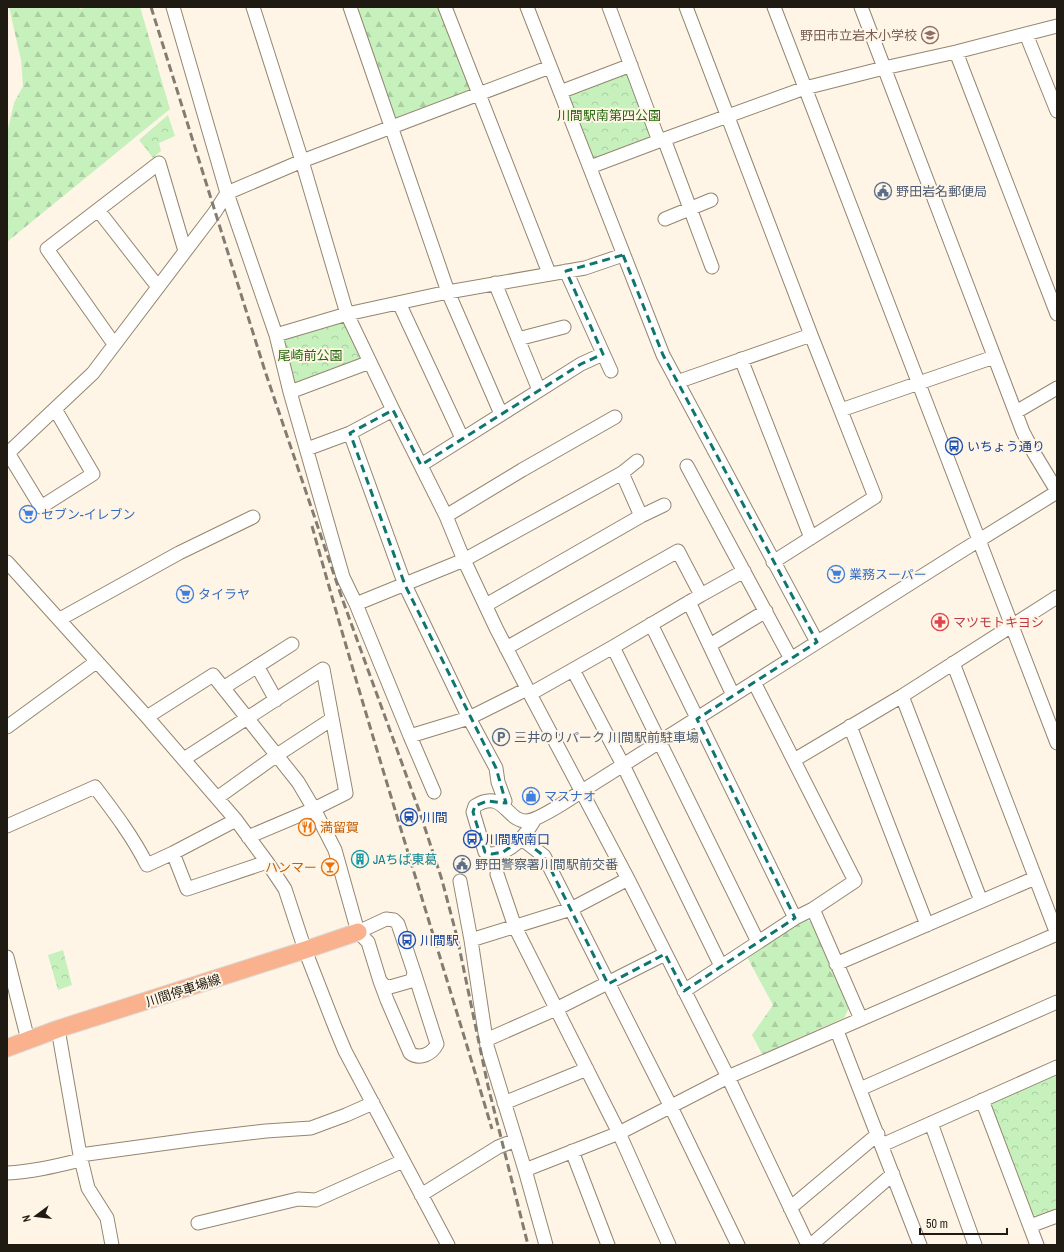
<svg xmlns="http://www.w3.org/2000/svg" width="1064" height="1252" viewBox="0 0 1064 1252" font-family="'Archivo Narrow','Noto Sans JP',sans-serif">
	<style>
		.forest { fill: url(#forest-firs) }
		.park { fill: url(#park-crowns) }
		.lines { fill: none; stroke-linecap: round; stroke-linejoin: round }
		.minor-casing { stroke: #948670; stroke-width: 15 }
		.major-casing { stroke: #dbdbd9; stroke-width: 19 }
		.minor { stroke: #fff; stroke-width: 13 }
		.major { stroke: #fab28e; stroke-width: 17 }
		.rail { stroke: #837c70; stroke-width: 3; stroke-dasharray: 8 4; stroke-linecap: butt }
		.marked { fill: none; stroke: #0f766e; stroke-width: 3; stroke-dasharray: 8 5; stroke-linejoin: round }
		.labels { text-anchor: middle; stroke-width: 4; stroke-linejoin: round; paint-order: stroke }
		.education-label { font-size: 13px; fill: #785e54; stroke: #fef5e6; text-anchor: end }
		.park-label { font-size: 13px; fill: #24680d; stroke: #fef5e6 }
		.service-label { font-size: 13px; fill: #4e5e75; stroke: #fef5e6; text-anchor: start }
		.transit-label { font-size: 13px; fill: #164399; stroke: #fef5e6; text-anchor: start }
		.shop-label { font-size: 13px; fill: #366cbe; stroke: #fef5e6; text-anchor: start }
		.health-label { font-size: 13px; fill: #be3a42; stroke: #fef5e6; text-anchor: start }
		.food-label { font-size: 13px; fill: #c56008; stroke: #fef5e6; text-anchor: start }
		.culture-label { font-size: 13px; fill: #0d838f; stroke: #fef5e6; text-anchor: start }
		.street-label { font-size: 13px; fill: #201b12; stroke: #fef5e6 }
	</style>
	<defs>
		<pattern id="forest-firs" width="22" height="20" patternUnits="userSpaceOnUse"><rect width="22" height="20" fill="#c6f1bc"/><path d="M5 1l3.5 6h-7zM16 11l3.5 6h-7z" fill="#aacea1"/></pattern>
		<pattern id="park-crowns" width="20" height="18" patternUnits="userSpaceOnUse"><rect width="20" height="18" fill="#c6f1bc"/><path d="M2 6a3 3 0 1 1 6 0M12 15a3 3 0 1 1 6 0" fill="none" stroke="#aacea1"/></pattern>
	</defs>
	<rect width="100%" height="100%" fill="#fef5e6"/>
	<path class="forest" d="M9,7H79L80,9L89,7H140L170,109L7,242V133L14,103L23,86L21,60Z
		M363,7H440L471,92L395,120L356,10Z
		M804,919L812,922L849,1008L844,1018L762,1054L752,1035L773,1005L747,957Z"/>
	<path class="park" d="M627,71L652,136L591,159L566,93Z
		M168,115L175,136L159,143L161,151L153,158L139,140Z
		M344,319L364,361L293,387L281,339Z
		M63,950L72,985L58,990L48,955Z
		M1057,1074V1209L1038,1217L1030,1213L991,1109L992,1102Z"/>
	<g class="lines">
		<g class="minor-casing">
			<path id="minor" d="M173,7L227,193L276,335L290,392L343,577L356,604L410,736L469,718L527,689
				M253,7L302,161L347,314L393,410L446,516L464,560L496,628L530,694L628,879L728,1077L808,1245
				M350,7L448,292L501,414
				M445,7L549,273
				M527,7L663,355L817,642
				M609,7L659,141
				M686,7L811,335L875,497L773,562
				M774,7C868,252 961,498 1057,743
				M861,7L1023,432L1034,453L1057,491
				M1026,34L1057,111
				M956,52L1057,314
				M560,92L631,65
				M664,139L712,267
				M590,167L659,141L805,88L884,68L956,52L1057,26
				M98,210L158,287
				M665,219L711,200
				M566,271L611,371
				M495,283L539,390
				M399,303L462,438
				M276,335L347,314L448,292L585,268L623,255
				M518,339L564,327
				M114,344L47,249L159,163L185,251
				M741,359L811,538
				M677,382L811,335
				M290,392L370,362
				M841,410L994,357
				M1016,412L1057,388
				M350,433L405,585L469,718L496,768L498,782L505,801L503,805
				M307,449L350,433L393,410
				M8,453L41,507L93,474L55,409
				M7,454L93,373L215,212L227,193L302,161L550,67
				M421,465L581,364L603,354
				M687,466L791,659
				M622,473L641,516
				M446,516L522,470L615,417
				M7,562L147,717L236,820L267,862L285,889L305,950L335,1027L345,1051L448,1245
				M689,602L733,695
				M356,604L464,560L622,473L637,461
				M486,605L641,516L664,505
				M60,619L179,553L253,517
				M651,624L795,918
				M710,645L766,611
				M613,647L758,942
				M506,648L678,551L701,595
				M953,663L1057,934
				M257,666L276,700
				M573,670L623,765L721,966
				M223,688L292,644
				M530,694L613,647L701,595L744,571
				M902,696L981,901
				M147,717L213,675L298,782L314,809L335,850L358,932L368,942L380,981L385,986L390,987L411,981L413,977L414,972L398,924L394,920L386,919L358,932
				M850,726L927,925
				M7,727L96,662
				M410,736L434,792
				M184,759L323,669L346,793L314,809L248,837
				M794,760L902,696L1057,597
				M217,798L277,755L332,719
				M535,819C525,836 511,855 489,854L485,852L473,812L475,806C504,788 506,822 527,821C539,820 570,799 582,791L960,552L1057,492
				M7,826L95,787C114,812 133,837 147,865L173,853L236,820
				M522,839L544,856L671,1107L738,1245
				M173,853L187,889L267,862
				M497,874L515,927L619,1133L669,1245
				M460,881L471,940L487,1046L525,1170L546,1245
				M813,909L861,1019
				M471,940L571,909L628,879
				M7,957L28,1040
				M836,964L1035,878
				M380,981L387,1000L410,1053C420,1060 432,1054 437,1044L414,972
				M684,991L795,918L813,909L855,881L754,682
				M58,1029L80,1155L88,1188L107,1218L112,1245
				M837,1031L920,1245
				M486,1040L556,1009L665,954
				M860,1089L1057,1002
				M982,1100L1037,1245
				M504,1103L587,1069
				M931,1123L975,1245
				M882,1145L1057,1067
				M572,1151L608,1245
				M80,1155L197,1139L266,1131L311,1128L346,1115L373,1103
				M525,1170L619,1133L728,1077L1057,934
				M7,1173C32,1172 56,1166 81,1160
				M421,1195L498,1147L516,1140
				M790,1208L878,1134
				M198,1223L298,1199L316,1200L403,1161
				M1030,1226L1057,1216
				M811,1245L893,1174"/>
		</g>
		<g class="major-casing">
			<path id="major" d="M7,1048L58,1029L305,950L358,932"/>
		</g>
		<use href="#minor" class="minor"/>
		<use href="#major" class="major"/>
		<path class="rail" d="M151,7L265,371L343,601L420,813L442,880L457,937L488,1086L528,1245
			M312,526C368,728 432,928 492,1129"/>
	</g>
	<path class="marked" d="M623,255L663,355L817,642L697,719L795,918L684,991L665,954L608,984L544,856L522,839L503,852L492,854L485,852L473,812L475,806L487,801L506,803L496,768L405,585L350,433L393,410L421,465L581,364L603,354L566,271Z"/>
	<defs>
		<g id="school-ring" transform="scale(0.9)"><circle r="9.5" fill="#fef5e6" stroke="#8d6e63" stroke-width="1.5"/><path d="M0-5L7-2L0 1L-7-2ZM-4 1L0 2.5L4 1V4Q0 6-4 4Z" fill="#8d6e63"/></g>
		<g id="civic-ring" transform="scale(0.9)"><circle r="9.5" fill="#fef5e6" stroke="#5c6f8a" stroke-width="1.5"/><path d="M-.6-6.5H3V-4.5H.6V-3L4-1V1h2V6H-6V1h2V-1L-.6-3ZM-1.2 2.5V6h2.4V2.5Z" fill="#5c6f8a"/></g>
		<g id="bus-ring" transform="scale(0.9)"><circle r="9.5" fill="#fef5e6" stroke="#1a4fb4" stroke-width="1.5"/><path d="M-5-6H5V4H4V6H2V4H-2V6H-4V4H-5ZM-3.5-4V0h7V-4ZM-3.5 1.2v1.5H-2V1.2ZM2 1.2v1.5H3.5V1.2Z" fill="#1a4fb4"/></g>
		<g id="supermarket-ring" transform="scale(0.9)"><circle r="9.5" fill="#fef5e6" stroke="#3f7fe0" stroke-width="1.5"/><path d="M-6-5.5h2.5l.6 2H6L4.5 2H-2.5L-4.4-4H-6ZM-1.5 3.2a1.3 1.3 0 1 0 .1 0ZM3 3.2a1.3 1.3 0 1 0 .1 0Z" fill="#3f7fe0"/></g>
		<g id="pharmacy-ring" transform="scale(0.9)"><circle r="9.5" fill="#fef5e6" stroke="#e0444e" stroke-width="1.5"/><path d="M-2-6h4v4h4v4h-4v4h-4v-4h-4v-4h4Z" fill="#e0444e"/></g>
		<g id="parking-ring" transform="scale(0.9)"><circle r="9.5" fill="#fef5e6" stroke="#5c6f8a" stroke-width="1.5"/><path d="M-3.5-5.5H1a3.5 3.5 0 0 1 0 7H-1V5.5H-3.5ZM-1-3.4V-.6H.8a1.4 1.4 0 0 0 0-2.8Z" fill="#5c6f8a"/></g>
		<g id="shop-ring" transform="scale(0.9)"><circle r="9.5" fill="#fef5e6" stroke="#3f7fe0" stroke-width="1.5"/><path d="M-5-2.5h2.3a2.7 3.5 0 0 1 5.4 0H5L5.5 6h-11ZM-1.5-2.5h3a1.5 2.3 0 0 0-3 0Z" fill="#3f7fe0"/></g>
		<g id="station-ring" transform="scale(0.9)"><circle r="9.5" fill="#fef5e6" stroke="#1a4fb4" stroke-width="1.5"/><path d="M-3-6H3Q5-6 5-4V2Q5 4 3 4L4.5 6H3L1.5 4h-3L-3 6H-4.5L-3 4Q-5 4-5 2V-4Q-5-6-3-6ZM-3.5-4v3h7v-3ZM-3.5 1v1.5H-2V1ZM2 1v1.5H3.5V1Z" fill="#1a4fb4"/></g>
		<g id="restaurant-ring" transform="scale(0.9)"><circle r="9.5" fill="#fef5e6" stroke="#e8710a" stroke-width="1.5"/><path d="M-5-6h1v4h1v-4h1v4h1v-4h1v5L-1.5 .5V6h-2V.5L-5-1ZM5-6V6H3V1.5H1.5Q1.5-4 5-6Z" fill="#e8710a"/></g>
		<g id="building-ring" transform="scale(0.9)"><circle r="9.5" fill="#fef5e6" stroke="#0f9aa8" stroke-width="1.5"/><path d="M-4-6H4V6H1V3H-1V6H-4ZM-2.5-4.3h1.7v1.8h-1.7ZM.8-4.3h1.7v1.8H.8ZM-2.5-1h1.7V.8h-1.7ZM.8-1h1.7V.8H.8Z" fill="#0f9aa8"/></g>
		<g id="bar-ring" transform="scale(0.9)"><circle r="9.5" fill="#fef5e6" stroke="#e8710a" stroke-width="1.5"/><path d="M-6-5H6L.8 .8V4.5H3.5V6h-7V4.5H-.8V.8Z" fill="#e8710a"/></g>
	</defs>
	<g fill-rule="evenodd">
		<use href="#school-ring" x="930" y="35"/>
		<use href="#civic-ring" x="883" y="191"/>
		<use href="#bus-ring" x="954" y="446"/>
		<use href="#supermarket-ring" x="28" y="514"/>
		<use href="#supermarket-ring" x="836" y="574"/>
		<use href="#supermarket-ring" x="185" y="594"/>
		<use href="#pharmacy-ring" x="940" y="622"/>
		<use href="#parking-ring" x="501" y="737"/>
		<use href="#shop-ring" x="531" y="796"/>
		<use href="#station-ring" x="409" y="817"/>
		<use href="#restaurant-ring" x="307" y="827"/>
		<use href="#bus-ring" x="472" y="839"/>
		<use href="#building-ring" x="360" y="859"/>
		<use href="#civic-ring" x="462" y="864"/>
		<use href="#bar-ring" x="330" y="867"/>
		<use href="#bus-ring" x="407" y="940"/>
	</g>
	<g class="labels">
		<g class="education-label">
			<text x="917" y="40">野田市立岩木小学校</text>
		</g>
		<g class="park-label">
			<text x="609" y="120">川間駅南第四公園</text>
			<text x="310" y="360">尾崎前公園</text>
		</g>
		<g class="service-label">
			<text x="896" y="196">野田岩名郵便局</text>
			<text x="514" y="742">三井のリパーク 川間駅前駐車場</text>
			<text x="475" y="869">野田警察署川間駅前交番</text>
		</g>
		<g class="transit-label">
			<text x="967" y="451">いちょう通り</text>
			<text x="422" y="822">川間</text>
			<text x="485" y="844">川間駅南口</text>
			<text x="420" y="945">川間駅</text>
		</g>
		<g class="shop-label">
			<text x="41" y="519">セブン-イレブン</text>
			<text x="849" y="579">業務スーパー</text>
			<text x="198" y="599">タイラヤ</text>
			<text x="544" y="801">マスナオ</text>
		</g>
		<g class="health-label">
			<text x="953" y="627">マツモトキヨシ</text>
		</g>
		<g class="food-label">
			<text x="320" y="832">満留賀</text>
			<text x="317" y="872" text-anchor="end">ハンマー</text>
		</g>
		<g class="culture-label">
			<text x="373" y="864">JAちば東葛</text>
		</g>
		<g class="street-label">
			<text transform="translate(183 990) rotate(-18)" y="5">川間停車場線</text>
		</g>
	</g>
	<rect width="1064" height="1252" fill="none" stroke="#201b12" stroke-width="16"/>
	<g transform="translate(36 1216) rotate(255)" stroke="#fef5e6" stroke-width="3" paint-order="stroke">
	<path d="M0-3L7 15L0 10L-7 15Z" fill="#201b12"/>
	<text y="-6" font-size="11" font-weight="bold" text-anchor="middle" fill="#201b12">N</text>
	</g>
	<path d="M920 1228v6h87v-6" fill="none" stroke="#201b12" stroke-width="2"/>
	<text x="926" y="1228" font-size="12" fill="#201b12" stroke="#fef5e6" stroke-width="3" paint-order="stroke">50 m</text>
</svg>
